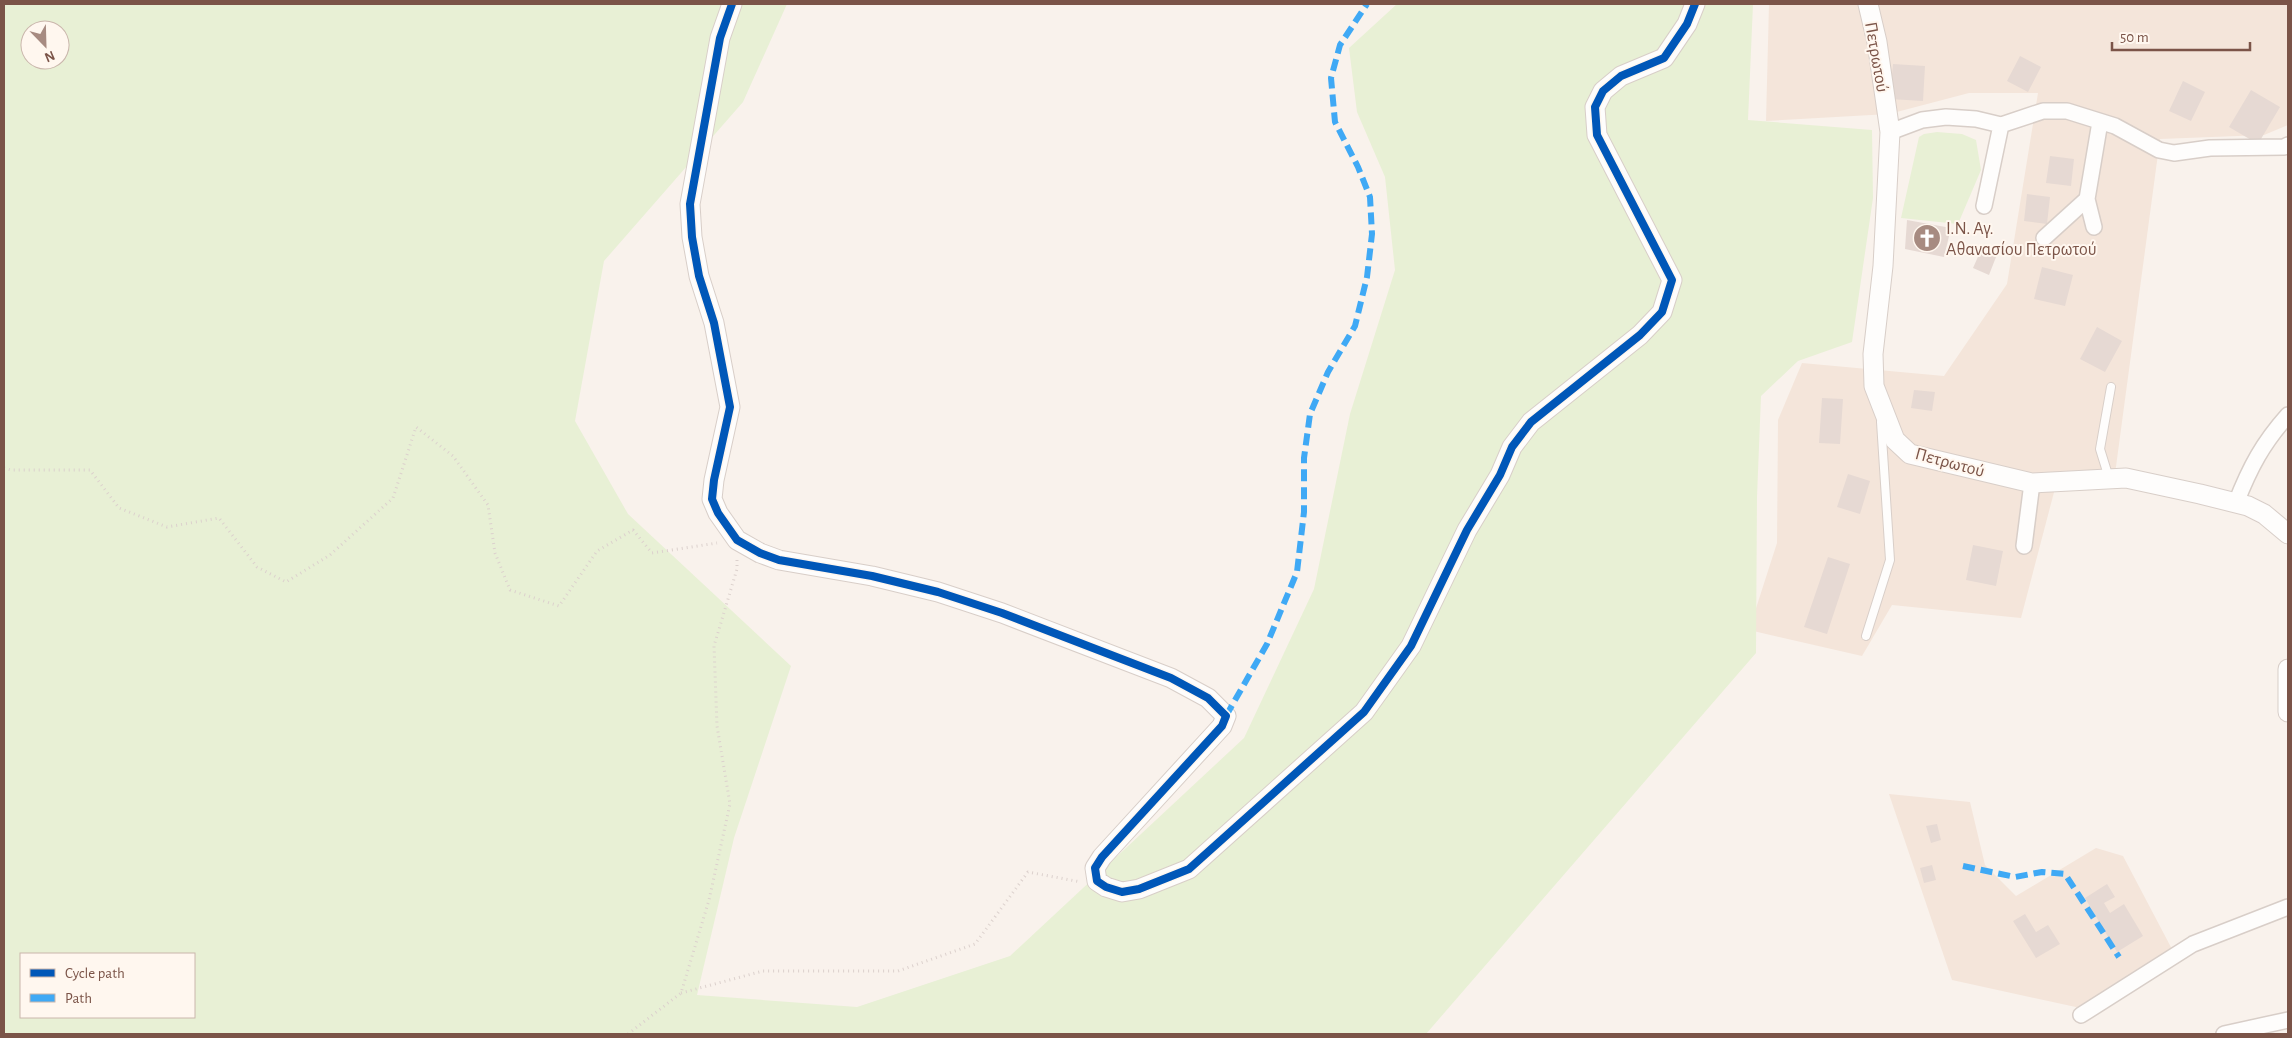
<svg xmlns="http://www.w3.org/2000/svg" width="2292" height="1038" viewBox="0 0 2292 1038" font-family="'Alegreya Sans',sans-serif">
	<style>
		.residential { fill: #f4e5da }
		.green { fill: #e8f0d5; fill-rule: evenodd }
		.building { fill: #e6d9d3 }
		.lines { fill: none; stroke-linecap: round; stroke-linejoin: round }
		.service-casing { stroke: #d8cec8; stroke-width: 10 }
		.minor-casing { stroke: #d8cec8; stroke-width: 18 }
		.tertiary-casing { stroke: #d8cec8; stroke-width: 21 }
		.path { stroke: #dcd1cd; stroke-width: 3; stroke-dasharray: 1 4; stroke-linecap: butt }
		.service { stroke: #fefdfc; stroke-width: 8 }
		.minor { stroke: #fefdfc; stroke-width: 15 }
		.tertiary { stroke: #fefdfc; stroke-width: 19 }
		.quiet { stroke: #3fa9f5; stroke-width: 6; stroke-dasharray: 12 6; stroke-linecap: butt }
		.cycleway-casing { stroke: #fff7ef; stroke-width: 11 }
		.cycleway { stroke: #0057b8; stroke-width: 8 }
		.labels { text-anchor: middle; stroke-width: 4; stroke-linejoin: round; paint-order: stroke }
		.street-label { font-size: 18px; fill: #7b5448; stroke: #fff7ef }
		.poi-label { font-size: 18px; fill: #7b5448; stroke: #fff7ef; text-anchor: start }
	</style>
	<rect width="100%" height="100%" fill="#f9f2ec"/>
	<path class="residential" d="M1769,4H2288V125L2264,135L2160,139L2115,474L2058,477L2021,618L1892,605L1862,656L1749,630L1777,543L1778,420L1802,363L1944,376L2007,284L2038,93H1969L1889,114L1766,121Z
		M1889,794L1970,802L1985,865L2016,896L2096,848L2123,856L2174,953L2085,1009L1952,980Z"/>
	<path class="green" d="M4,4H787L743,102L604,261L575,421L628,514L791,666L734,838L697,995L857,1007L1010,956L1244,738L1314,589L1350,414L1395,270L1385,177L1357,112L1349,48L1397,4H1753L1748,120L1872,130L1873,198L1852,342L1798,361L1761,396L1757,497L1756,653L1426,1034H4ZM30,30H60V60H30ZM21,954H194V1017H21Z
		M1937,132L1962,134L1976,140L1981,170L1958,224L1901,218L1919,137L1924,134Z"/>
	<path class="building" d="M2020,56L2041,67L2028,92L2007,81Z
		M1893,64L1925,66L1923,101L1890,99Z
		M2183,81L2205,92L2191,121L2169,111Z
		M2251,90L2280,107L2258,144L2229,127Z
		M2050,156L2074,159L2071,186L2046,183Z
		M2027,194L2050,197L2047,224L2024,221Z
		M1907,220L1951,228L1944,257L1905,249Z
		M1981,250L1996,257L1989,275L1973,268Z
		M2042,267L2073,275L2065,306L2034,299Z
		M2097,327L2122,341L2105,372L2080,359Z
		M1914,390L1935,392L1932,411L1911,408Z
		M1822,398L1843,399L1840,444L1819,443Z
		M1848,474L1870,481L1860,514L1837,507Z
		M1973,545L2003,551L1996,586L1966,580Z
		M1828,557L1850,564L1827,634L1804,627Z
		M1937,824L1941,840L1931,843L1926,826Z
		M1932,865L1936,880L1924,883L1920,868Z
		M2107,884L2115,897L2104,903L2110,913L2124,904L2143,936L2117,952L2085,898Z
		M2025,914L2036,932L2048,925L2060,944L2036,958L2013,921Z"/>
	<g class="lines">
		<g class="service-casing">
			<path id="service" d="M2109,478L2100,449L2111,387
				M1866,636L1890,560L1881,422"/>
		</g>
		<g class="minor-casing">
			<path id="minor" d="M1890,132L1922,120L1946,117L1976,119L2001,125L2043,111H2067L2115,126L2159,150L2174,153L2210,148L2284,147L2288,145
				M2087,199L2094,227
				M1984,206L2001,125
				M2044,238L2087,199L2100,122
				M2236,503C2250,467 2263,443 2288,415
				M2024,546L2032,483
				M2081,1015L2193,944L2288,907
				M2224,1034L2288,1020"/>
		</g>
		<g class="tertiary-casing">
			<path id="tertiary" d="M732,4L720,38L690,204L692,237L699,276L714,323L730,407L714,480L712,499L718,513L737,540L760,553L779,560L872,576L938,592L1002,613L1171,678L1208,698L1226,716L1222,726L1102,857L1095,868L1097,881L1106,887L1122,892L1139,889L1189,869L1364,712L1411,646L1467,530L1500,475L1512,447L1531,422L1640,335L1662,312L1672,280L1597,135L1595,107L1603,91L1621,76L1664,58L1687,24L1695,4
				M1868,4L1877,42L1890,132L1883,266L1873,354L1874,386L1895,440L1910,454L2032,483L2126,478L2200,494L2248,506L2264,514L2288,534
				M2288,669V712"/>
		</g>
		<path class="path" d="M4,468L11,470H90L119,508L167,527L219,518L257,567L286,582L330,555L393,498L416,427L453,456L488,505L495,553L510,590L559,606L597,551L633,530L652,553L717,543
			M681,993L763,971H898L975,944L1028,872L1081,882
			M628,1034L681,993L709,900L730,804L717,726L714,646L737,569V559"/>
		<use href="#service" class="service"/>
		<use href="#minor" class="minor"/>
		<use href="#tertiary" class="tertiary"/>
		<path class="quiet" d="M1226,716L1267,644L1297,572L1304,512V458L1310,414L1328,372L1355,326L1367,277L1372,234L1370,197L1358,167L1335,122L1331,78L1340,45L1367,4
			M1963,866L2015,877L2042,872L2065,874L2119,957"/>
		<g class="cycleway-casing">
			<path id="cycleway" d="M732,4L720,38L690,204L692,237L699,276L714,323L730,407L714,480L712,499L718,513L737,540L760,553L779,560L872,576L938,592L1002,613L1171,678L1208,698L1226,716L1222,726L1102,857L1095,868L1097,881L1106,887L1122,892L1139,889L1189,869L1364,712L1411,646L1467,530L1500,475L1512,447L1531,422L1640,335L1662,312L1672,280L1597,135L1595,107L1603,91L1621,76L1664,58L1687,24L1695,4"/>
		</g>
		<use href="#cycleway" class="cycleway"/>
	</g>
	<defs>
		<g id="church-disc" transform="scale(1.4375)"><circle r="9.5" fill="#a78b81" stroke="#fff7ef"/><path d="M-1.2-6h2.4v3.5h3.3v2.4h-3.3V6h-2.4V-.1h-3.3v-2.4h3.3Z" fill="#fff"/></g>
	</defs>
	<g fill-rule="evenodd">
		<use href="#church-disc" x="1927" y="238"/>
	</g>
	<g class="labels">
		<g class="street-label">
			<text transform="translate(1877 57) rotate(80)" y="6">Πετρωτού</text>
			<text transform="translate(1950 462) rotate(15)" y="6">Πετρωτού</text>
		</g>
		<g class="poi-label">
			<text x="1946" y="234">Ι.Ν. Αγ.<tspan x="1946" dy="21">Αθανασίου Πετρωτού</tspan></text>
		</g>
	</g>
	<rect width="2292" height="1038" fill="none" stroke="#7b5448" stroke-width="10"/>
	<rect x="20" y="953" width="175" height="65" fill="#fff7ef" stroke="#cab6ac"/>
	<rect x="30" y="969" width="25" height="8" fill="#0057b8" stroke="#cab6ac"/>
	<text x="65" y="978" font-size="15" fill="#7b5448">Cycle path</text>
	<rect x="30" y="994" width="25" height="8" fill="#3fa9f5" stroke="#cab6ac"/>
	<text x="65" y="1003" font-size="15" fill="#7b5448">Path</text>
	<g transform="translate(45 45) rotate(157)"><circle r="24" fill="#fff7ef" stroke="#cab6ac"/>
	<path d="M0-4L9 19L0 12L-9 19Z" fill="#a78b81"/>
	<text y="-8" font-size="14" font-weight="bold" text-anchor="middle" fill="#7b5448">N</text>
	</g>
	<path d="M2112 42v8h138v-8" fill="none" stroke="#7b5448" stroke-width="2.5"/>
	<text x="2120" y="42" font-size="15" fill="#7b5448" stroke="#fff7ef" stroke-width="4" paint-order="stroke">50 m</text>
</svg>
